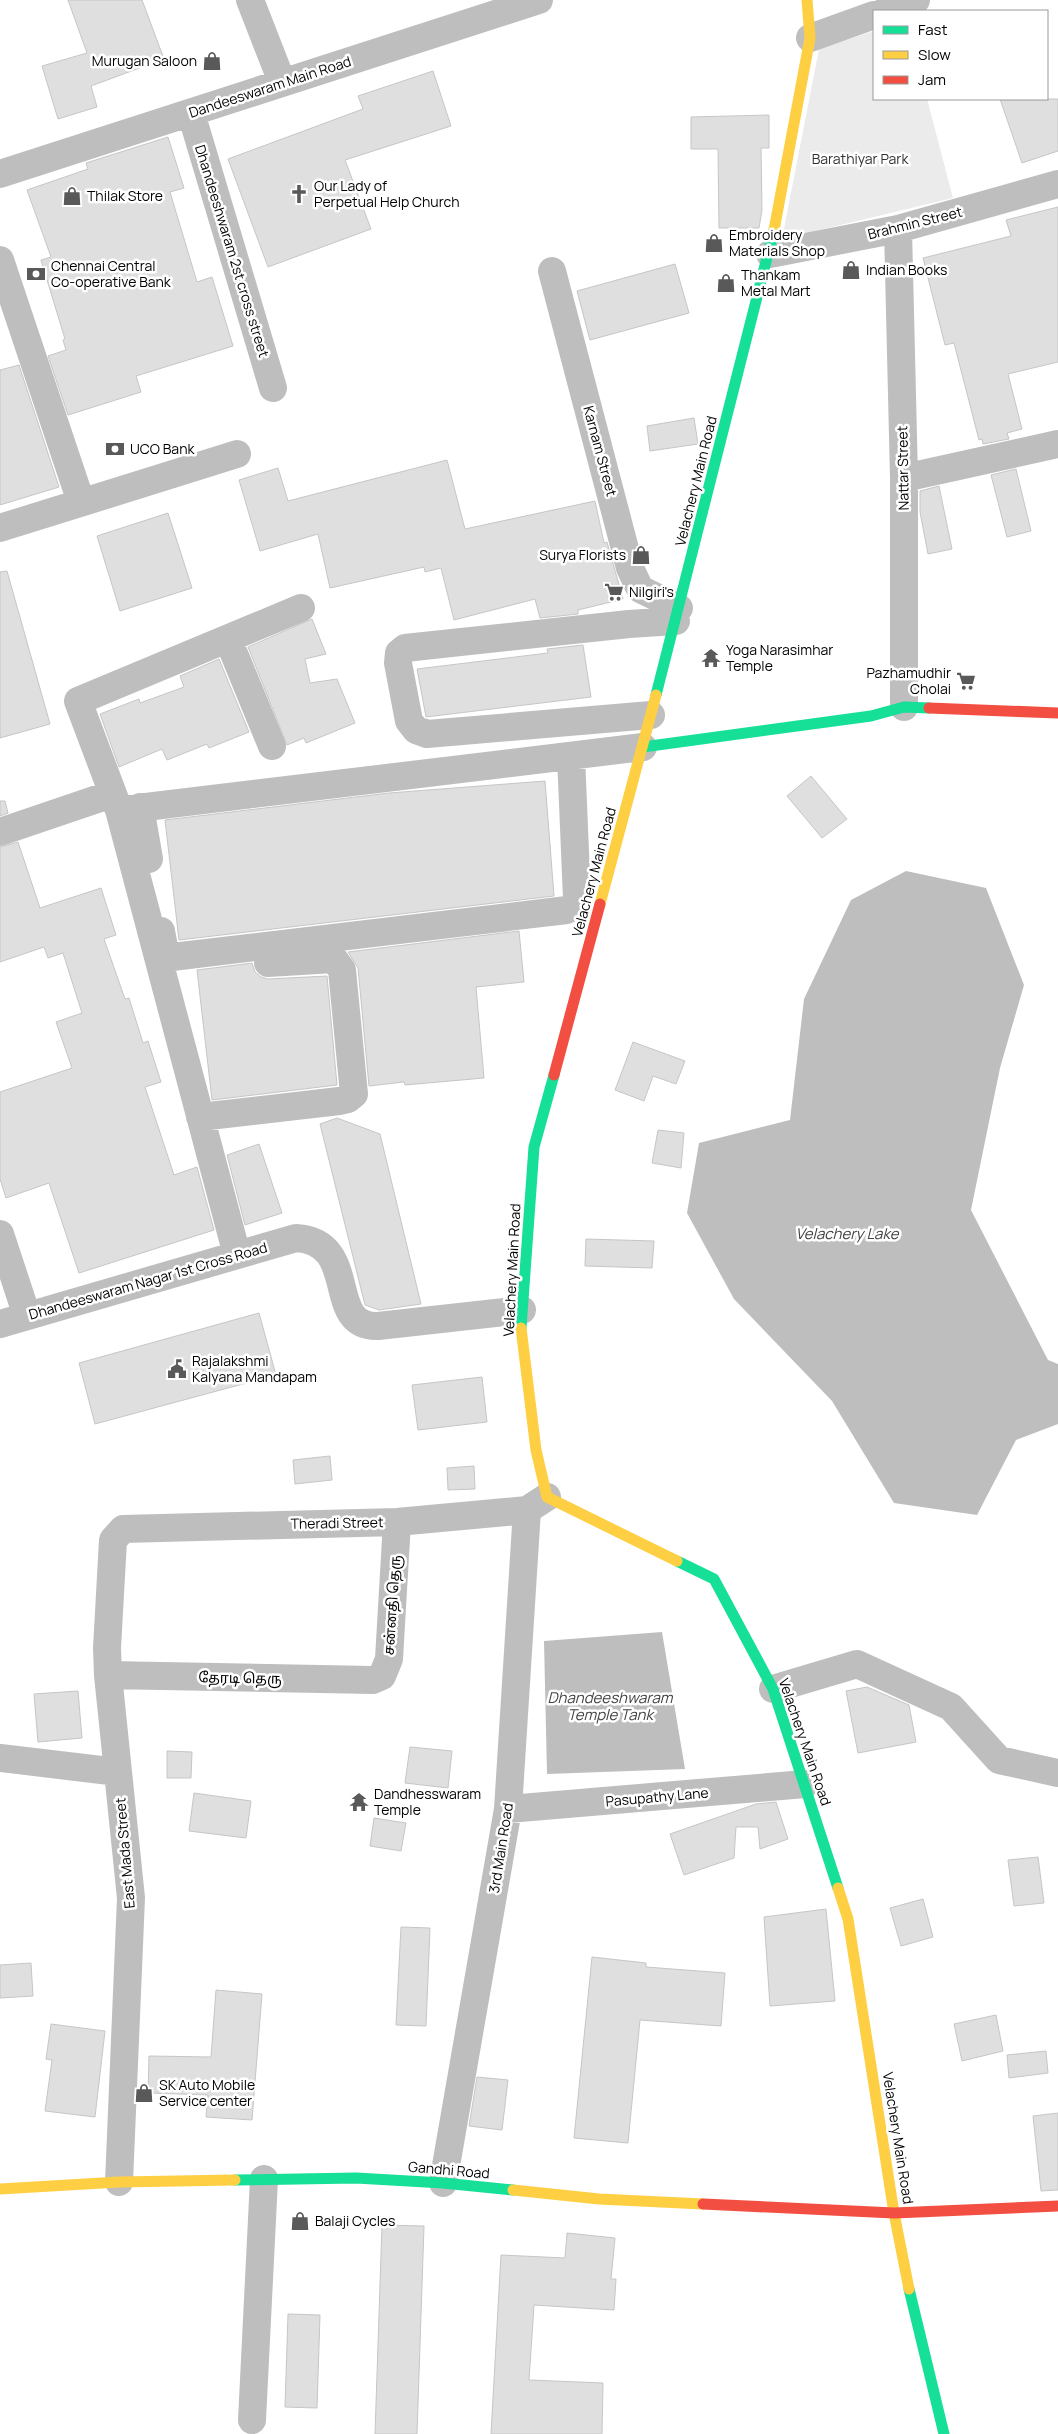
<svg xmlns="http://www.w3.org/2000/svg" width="1058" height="2434" viewBox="0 0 1058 2434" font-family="Manrope,'Noto Sans Tamil',sans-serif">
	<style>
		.green { fill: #ebebeb }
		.water { fill: #bebebe }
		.building { fill: #dfdfdf; stroke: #c6c6c6 }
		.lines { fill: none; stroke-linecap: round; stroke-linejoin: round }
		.street { stroke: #bebebe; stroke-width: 28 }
		.fast { stroke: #16e098; stroke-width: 11 }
		.slow { stroke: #ffcf43; stroke-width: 11 }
		.jam { stroke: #f24e42; stroke-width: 11 }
		.labels { text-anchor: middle; stroke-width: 5; stroke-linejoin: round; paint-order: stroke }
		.poi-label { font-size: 14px; fill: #000; stroke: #fff; text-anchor: start }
		.street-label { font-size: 14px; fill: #000; stroke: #fff }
		.park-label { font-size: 14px; fill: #323232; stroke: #fff }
		.water-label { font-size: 15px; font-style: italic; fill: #434343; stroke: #fff }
	</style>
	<rect width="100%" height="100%" fill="#fff"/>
	<path class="green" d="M874,31V99H927L953,198L782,239L819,49Z"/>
	<path class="water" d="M906,871L986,888L1024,985L1000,1068L971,1210L1048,1360L1058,1364V1424L1016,1440L977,1515L894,1503L832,1401L734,1299L687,1213L699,1143L790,1120L804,999L851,900Z
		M662,1632L685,1769L547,1774L544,1641Z"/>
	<path class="building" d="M68,0H142L164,59L91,86L97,107L58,119L42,66L87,53Z
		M433,71L451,126L345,160L371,229L268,267L228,159L363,109L358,96Z
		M1000,99H1058V151L1022,163Z
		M769,115V148H761L762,210L759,228H719L718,149H691V117Z
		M168,137L184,188L170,192L197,282L212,277L233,346L136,376L141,392L68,415L48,356L66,350L63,340L65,339L41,260L51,257L27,190L88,169L86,163Z
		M1058,207V362L1008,374L1022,429L1007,433L1009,439L983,444L982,439L979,440L954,343L945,345L923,258L1011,236L1006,220Z
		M675,264L689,313L590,340L577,291Z
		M19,365L59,487L0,505V370Z
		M694,418L698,444L650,451L647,426Z
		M447,460L465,529L595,501L604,543L607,542L623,599L578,610V614L540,618L535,599L454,620L441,568L425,572L424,567L330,588L318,534L260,551L239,480L278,468L288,501Z
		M1016,469L1031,531L1007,537L991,475Z
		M939,486L952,549L928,554L920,512V491Z
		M168,513L192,588L120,611L97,536Z
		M7,571L50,724L0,738V572Z
		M312,619L326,654L305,659L310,683L337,679L355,723L306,743L304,738L287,745L248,647Z
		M583,645L591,697L426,717L417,669L548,653L547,649Z
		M219,659L249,732L209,748L207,744L167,760L162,749L119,767L100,714L139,699L140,703L184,687L180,676Z
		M811,776L847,819L822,838L787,796Z
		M545,781L554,896L179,940L165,820L389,793Z
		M0,801H5L8,813L0,816Z
		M18,842L40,908L101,888L116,935L104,939L125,999L129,998L143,1043L148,1041L161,1082L145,1087L174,1175L197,1167L214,1230L79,1273L49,1183L6,1198L0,1179V1092L72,1068L56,1022L82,1013L63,953L48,958L44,947L0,962V847Z
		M519,931L524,982L476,987L484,1078L405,1085L404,1082L369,1086L358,968L348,952Z
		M252,963L255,972L261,977L268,979L327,976L337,1085L212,1100L197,970Z
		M633,1042L685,1061L676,1084L653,1076L644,1101L615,1090Z
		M337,1118L380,1134L421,1304L379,1310L365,1305L320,1124Z
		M658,1130L684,1133L681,1168L652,1163Z
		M259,1144L282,1213L245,1225L227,1155Z
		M586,1239L654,1241L652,1268L585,1266Z
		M259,1313L276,1375L95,1424L79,1363Z
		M482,1377L487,1422L418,1430L412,1385Z
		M330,1456L332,1480L295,1484L293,1460Z
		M474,1466L475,1489L448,1490L447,1468Z
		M867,1687L909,1705L916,1742L858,1753L846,1691Z
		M78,1691L82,1738L38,1742L34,1694Z
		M410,1747L452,1751L448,1788L405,1783Z
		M167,1751L192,1752L191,1778H167Z
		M194,1793L251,1801L246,1838L189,1831Z
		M776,1802L788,1839L760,1849L758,1827H736L734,1858L684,1875L670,1834L756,1804Z
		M374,1818L406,1823L401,1851L370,1846Z
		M1038,1857L1044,1903L1014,1906L1008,1860Z
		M923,1899L933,1937L901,1946L890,1908Z
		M826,1909L835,2001L770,2006L764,1917Z
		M401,1927L430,1928L426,2026L396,2025Z
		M592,1957L646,1963V1967L725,1973L721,2026L640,2020L628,2143L574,2138Z
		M31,1963L33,1996L0,1998V1965Z
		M216,1990L262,1994L252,2120L206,2117L208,2095L148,2093L149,2056L211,2057Z
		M996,2015L1003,2051L962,2061L954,2024Z
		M51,2024L105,2031L95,2117L45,2111L52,2060L46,2059Z
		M1046,2051L1048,2073L1009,2078L1007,2055Z
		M477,2077L508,2080L502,2130L469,2126Z
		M1058,2113V2190L1041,2191L1033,2116Z
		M382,2225L424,2226L417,2434H375Z
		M567,2233L615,2238L611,2279H616L614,2310L534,2305L529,2380L603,2383L602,2434H491L501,2255L565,2258Z
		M288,2314L320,2315L317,2408L285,2407Z"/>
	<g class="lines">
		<path class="street" d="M250,0L282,82
			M885,11L916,0
			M810,38L874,15
			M191,113L273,388
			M0,174L539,0
			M898,229L904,478V707
			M770,254L898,229L1058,184
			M0,260L81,502
			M552,271L630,568L640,589L679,608
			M904,478L1058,444
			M0,528L237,454
			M228,639L272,746
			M651,715L427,734L416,730L409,721L398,663L399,653L405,648L629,624L676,621
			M140,807L149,859
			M121,810L643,747
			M0,832L112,794
			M161,931L165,952L172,957L567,910L575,905L577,899L571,756
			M200,1117L339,1101L348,1099L354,1094L342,970L334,959L268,963
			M0,1234L27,1316
			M237,1255L119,810L78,701L301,608
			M0,1324L296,1238C362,1242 323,1328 378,1326L522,1310
			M108,1675L373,1680L382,1676L389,1659L397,1522
			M773,1689L857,1664L951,1707L999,1760L1058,1773
			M0,1758L118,1772
			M508,1809L805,1784
			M119,2182L131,1898L108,1675L107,1648L113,1540L123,1529L397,1522L527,1510L547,1497
			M443,2183L508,1809L527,1510
			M252,2420L264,2179"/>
		<path class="fast" d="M656,695L774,230
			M643,747L871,716L904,707L929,708
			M521,1328L534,1147L554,1075
			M677,1561L714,1579L773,1689L838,1888
			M235,2180L356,2178L443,2183L513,2190
			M909,2289L944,2434"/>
		<path class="slow" d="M774,230L810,38L807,0
			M600,904L656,695
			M521,1328L536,1450L547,1497L677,1561
			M838,1888L848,1919L894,2213L909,2289
			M0,2189L119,2182L235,2180
			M513,2190L599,2199L703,2204"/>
		<path class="jam" d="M929,708L1058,713
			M554,1075L600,904
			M703,2204L894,2213L1058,2206"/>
	</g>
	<defs>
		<g id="shop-bare" transform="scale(1.5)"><path d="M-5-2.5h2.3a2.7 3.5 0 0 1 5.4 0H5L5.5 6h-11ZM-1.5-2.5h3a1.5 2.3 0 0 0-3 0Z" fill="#595959" stroke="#fff" stroke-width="2.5" paint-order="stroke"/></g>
		<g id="church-bare" transform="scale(1.5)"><path d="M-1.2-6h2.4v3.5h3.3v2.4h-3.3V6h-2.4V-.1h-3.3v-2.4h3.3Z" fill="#595959" stroke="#fff" stroke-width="2.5" paint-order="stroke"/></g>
		<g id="bank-bare" transform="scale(1.5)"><path d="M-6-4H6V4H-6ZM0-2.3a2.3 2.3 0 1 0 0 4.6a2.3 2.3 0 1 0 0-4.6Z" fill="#595959" stroke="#fff" stroke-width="2.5" paint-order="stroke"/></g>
		<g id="supermarket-bare" transform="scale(1.5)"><path d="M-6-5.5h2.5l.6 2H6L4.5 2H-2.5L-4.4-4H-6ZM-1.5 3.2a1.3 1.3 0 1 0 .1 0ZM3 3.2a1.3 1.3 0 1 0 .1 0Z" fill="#595959" stroke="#fff" stroke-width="2.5" paint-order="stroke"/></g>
		<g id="temple-bare" transform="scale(1.5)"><path d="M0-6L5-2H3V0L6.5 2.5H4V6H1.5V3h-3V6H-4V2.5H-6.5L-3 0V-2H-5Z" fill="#595959" stroke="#fff" stroke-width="2.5" paint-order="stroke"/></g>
		<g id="civic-bare" transform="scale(1.5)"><path d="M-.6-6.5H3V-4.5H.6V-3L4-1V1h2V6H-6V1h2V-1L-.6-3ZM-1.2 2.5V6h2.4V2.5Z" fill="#595959" stroke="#fff" stroke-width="2.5" paint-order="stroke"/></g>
	</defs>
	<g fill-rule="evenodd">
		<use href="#shop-bare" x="212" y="61"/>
		<use href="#church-bare" x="299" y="194"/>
		<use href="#shop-bare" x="72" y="196"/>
		<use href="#shop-bare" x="714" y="243"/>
		<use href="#shop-bare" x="851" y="270"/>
		<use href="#bank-bare" x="36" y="274"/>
		<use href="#shop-bare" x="726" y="283"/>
		<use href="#bank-bare" x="115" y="449"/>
		<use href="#shop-bare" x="641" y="555"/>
		<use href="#supermarket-bare" x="614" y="592"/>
		<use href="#temple-bare" x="711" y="658"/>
		<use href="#supermarket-bare" x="966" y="681"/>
		<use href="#civic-bare" x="177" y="1369"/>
		<use href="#temple-bare" x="359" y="1802"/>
		<use href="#shop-bare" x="144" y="2093"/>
		<use href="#shop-bare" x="300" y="2221"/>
	</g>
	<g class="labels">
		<g class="poi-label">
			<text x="197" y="66" text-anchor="end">Murugan Saloon</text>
			<text x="314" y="191">Our Lady of<tspan x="314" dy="16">Perpetual Help Church</tspan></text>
			<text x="87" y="201">Thilak Store</text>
			<text x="729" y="240">Embroidery<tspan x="729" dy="16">Materials Shop</tspan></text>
			<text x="51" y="271">Chennai Central<tspan x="51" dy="16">Co-operative Bank</tspan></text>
			<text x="866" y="275">Indian Books</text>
			<text x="741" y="280">Thankam<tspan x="741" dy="16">Metal Mart</tspan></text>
			<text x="130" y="454">UCO Bank</text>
			<text x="626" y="560" text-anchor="end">Surya Florists</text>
			<text x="629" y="597">Nilgiri's</text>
			<text x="726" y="655">Yoga Narasimhar<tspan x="726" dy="16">Temple</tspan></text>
			<text x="951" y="678" text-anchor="end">Pazhamudhir<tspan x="951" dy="16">Cholai</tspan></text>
			<text x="192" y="1366">Rajalakshmi<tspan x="192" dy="16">Kalyana Mandapam</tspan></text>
			<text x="374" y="1799">Dandhesswaram<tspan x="374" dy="16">Temple</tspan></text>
			<text x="159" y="2090">SK Auto Mobile<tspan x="159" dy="16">Service center</tspan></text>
			<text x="315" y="2226">Balaji Cycles</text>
		</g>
		<g class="street-label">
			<text transform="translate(270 87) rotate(-18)" y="5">Dandeeswaram Main Road</text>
			<text transform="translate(915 223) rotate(-14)" y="5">Brahmin Street</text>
			<text transform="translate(232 251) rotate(73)" y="5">Dhandeeshwaram 2st cross street</text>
			<text transform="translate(600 451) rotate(75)" y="5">Karnam Street</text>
			<text transform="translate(903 468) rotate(-91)" y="5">Nattar Street</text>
			<text transform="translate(696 481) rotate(-76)" y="5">Velachery Main Road</text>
			<text transform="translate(594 872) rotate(-75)" y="5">Velachery Main Road</text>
			<text transform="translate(512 1270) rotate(-87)" y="5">Velachery Main Road</text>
			<text transform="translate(148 1281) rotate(-16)" y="5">Dhandeeswaram Nagar 1st Cross Road</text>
			<text transform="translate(337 1523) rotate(-1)" y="5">Theradi Street</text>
			<text transform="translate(392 1605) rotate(-86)" y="5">சன்னதி தெரு</text>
			<text transform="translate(240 1678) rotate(1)" y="5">தேரடி தெரு</text>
			<text transform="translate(805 1742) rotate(71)" y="5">Velachery Main Road</text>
			<text transform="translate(657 1797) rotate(-5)" y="5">Pasupathy Lane</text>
			<text transform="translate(501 1848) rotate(-81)" y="5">3rd Main Road</text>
			<text transform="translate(125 1853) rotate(-95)" y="5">East Mada Street</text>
			<text transform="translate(898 2138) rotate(81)" y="5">Velachery Main Road</text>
			<text transform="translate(449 2170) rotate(5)" y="5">Gandhi Road</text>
		</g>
		<g class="park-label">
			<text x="860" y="164">Barathiyar Park</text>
		</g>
		<g class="water-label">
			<text x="847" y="1239">Velachery Lake</text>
			<text x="610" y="1703">Dhandeeshwaram<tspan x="610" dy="17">Temple Tank</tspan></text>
		</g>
	</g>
	<rect x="873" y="10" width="175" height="90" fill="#ffffff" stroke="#999999"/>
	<rect x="883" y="26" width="25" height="8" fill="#16e098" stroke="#999999"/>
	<text x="918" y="35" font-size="15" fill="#000000">Fast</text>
	<rect x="883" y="51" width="25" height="8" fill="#ffcf43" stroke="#999999"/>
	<text x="918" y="60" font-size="15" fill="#000000">Slow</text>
	<rect x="883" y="76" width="25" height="8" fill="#f24e42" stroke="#999999"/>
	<text x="918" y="85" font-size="15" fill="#000000">Jam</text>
</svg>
